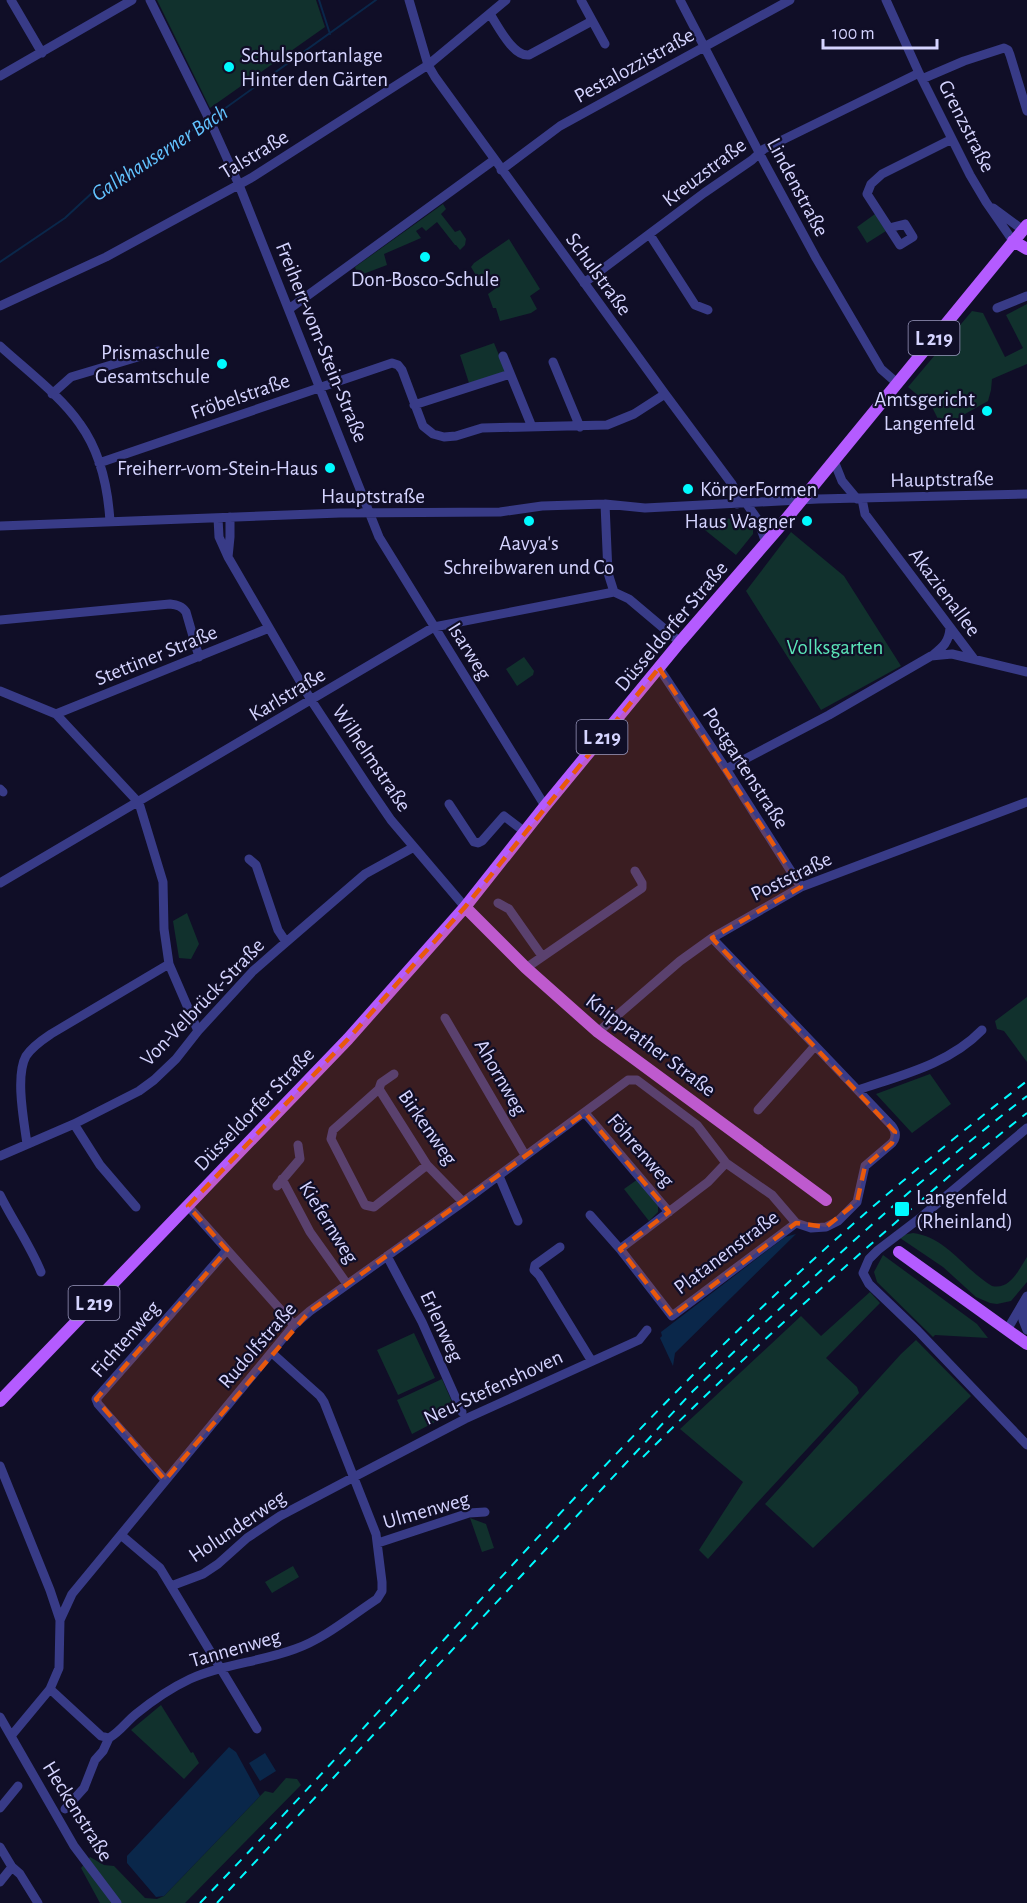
<svg xmlns="http://www.w3.org/2000/svg" width="1027" height="1903" viewBox="0 0 1027 1903" font-family="'Alegreya Sans',sans-serif">
	<style>
		.green { fill: #11312d }
		.water { fill: #0a274a }
		.lines { fill: none; stroke-linecap: round; stroke-linejoin: round }
		.stream { stroke: #0a274a; stroke-width: 2 }
		.minor { stroke: #383b87; stroke-width: 9 }
		.major { stroke: #b45bff; stroke-width: 12 }
		.rail { stroke: #00faff; stroke-width: 2; stroke-dasharray: 9 8; stroke-linecap: butt }
		.marked { fill: #e8590c; fill-opacity: 0.2; stroke: #e8590c; stroke-width: 4.5; stroke-dasharray: 12 8; stroke-linejoin: round }
		.poi-dot { fill: #00faff; stroke: #100e27; stroke-width: 2 }
		.labels { text-anchor: middle; stroke-width: 4.5; stroke-linejoin: round; paint-order: stroke }
		.shield { fill: #100e27; stroke: #9a99be; stroke-width: 1.5 }
		.shield-label { font-size: 20px; font-weight: bold; fill: #d5d4ff }
		.poi-label { font-size: 21px; fill: #d5d4ff; stroke: #100e27; text-anchor: end }
		.street-label { font-size: 21px; fill: #d5d4ff; stroke: #100e27 }
		.park-label { font-size: 21px; fill: #5be4b7; stroke: #100e27 }
		.water-label { font-size: 22px; font-style: italic; fill: #62c3ff; stroke: #100e27 }
	</style>
	<rect width="100%" height="100%" fill="#100e27"/>
	<path class="green" d="M157,0H316L325,27L210,108Z
		M443,204L446,209L441,214L455,232L460,230L466,239L465,245L460,250L456,245H455L437,222L426,231L422,227L416,231L421,238L384,254L387,265L358,276L355,267Z
		M875,214L886,231L867,243L857,227Z
		M509,239L540,289L530,296L537,309L531,313L500,321L496,308H493L488,294L499,286L489,273L477,277L471,267L474,263Z
		M1027,304V364L992,379L991,390L988,401L942,427L932,407L908,387L972,311L983,313L1005,357L1023,348L1006,315Z
		M494,343L506,372L469,383L460,355Z
		M699,518L747,519L753,525V534L736,555L695,522Z
		M791,532L844,576L901,666L821,710L746,591Z
		M524,657L534,671L533,675L517,686L506,669Z
		M187,913L199,944L191,959L179,958L173,921Z
		M1027,997V1062L1004,1031L997,1029L995,1021Z
		M930,1074L951,1104L912,1133L876,1094Z
		M638,1179L658,1205V1212L649,1221L624,1189Z
		M913,1233C946,1237 965,1270 992,1286C1010,1290 1018,1271 1027,1257V1282L1011,1301L997,1304L990,1303L976,1297L943,1267L900,1238L903,1235Z
		M883,1255L977,1324L988,1338L935,1335L933,1337L877,1282L874,1272Z
		M870,1292L880,1303L826,1358L857,1387L859,1393L756,1504L708,1559L699,1550L743,1482L680,1429L801,1316L821,1336Z
		M414,1333L435,1378L398,1395L377,1350Z
		M916,1340L971,1396L813,1548L765,1504L901,1354Z
		M442,1379L456,1411L412,1434L397,1400Z
		M470,1518L486,1524L494,1548L482,1552Z
		M293,1566L299,1577L272,1593L265,1582Z
		M161,1705L191,1753L193,1752L199,1763L184,1779L131,1730Z
		M286,1778L297,1779L301,1785L185,1903H100L81,1868L90,1857L104,1865L114,1866L145,1898L157,1899L164,1896L260,1796L265,1791L273,1793Z"/>
	<path class="water" d="M796,1234L675,1353L673,1366L660,1338L662,1336L661,1332L785,1237Z
		M229,1747L236,1752L260,1796L164,1896L156,1897L127,1863V1856Z
		M265,1753L276,1771L260,1781L249,1763Z"/>
	<g class="lines">
		<path class="stream" d="M319,0L330,34
			M213,117L376,0
			M0,262L65,218L93,192L121,177L208,120"/>
		<path class="minor" d="M11,0L42,53
			M150,0L211,123L239,185L379,537L545,806
			M409,0L428,65L435,77L665,394L732,484L737,494V504
			M581,0L605,44
			M680,0L764,162L816,258L881,369L897,383
			M886,0L919,73L970,175L986,202L1013,241
			M490,14C498,26 513,57 529,55L592,21
			M0,76L132,0
			M922,79L964,61L1004,48L1008,50L1010,55L1027,111
			M501,170L560,126L790,0
			M993,208L1023,230
			M889,228L905,224L913,237L900,245L867,194L871,184L882,174L952,139
			M650,235L695,305L708,310
			M584,283L704,193L752,160L764,149L919,73
			M0,306L106,257L251,178L428,65L506,0
			M997,308L1027,296
			M289,309L494,160
			M0,346C25,369 61,396 80,424C101,453 108,487 110,522
			M503,356L532,427
			M553,362L580,427
			M52,394L71,377L158,351
			M414,405L510,374
			M834,461L842,481L857,499
			M99,463L392,363L398,365L402,370L423,426L433,434L444,437L456,436L482,428L607,425L634,414L665,394
			M862,499L865,514L974,659
			M746,503L758,520L766,543
			M605,504L608,573L614,592
			M218,518L219,537L228,557L311,700L369,788L391,820L465,907
			M0,526L340,513L500,512L542,506L605,504L645,508L818,499L1027,494
			M228,557L230,537V517
			M0,620L170,604C177,605 182,606 186,612L199,657
			M933,655C943,647 949,642 950,628
			M659,668L726,769L801,887
			M0,691L56,714L139,803L163,882L164,929L169,964L198,1031
			M56,714L269,628
			M726,769L829,715L931,656L952,654L1027,672
			M0,789L3,792
			M449,804L474,842L478,843L482,841L504,816L525,832
			M249,859L256,865L278,930L286,942
			M0,883L434,627L614,592L629,599L680,642
			M498,903L509,909L542,956
			M712,938L891,1125C896,1131 897,1137 892,1143L865,1166L857,1202L838,1221L826,1227L811,1228L796,1223
			M526,968L642,888V883L635,871
			M445,1018L525,1155
			M598,1032L680,961L712,938L801,887L1027,802
			M394,1074L381,1083L379,1089L427,1165L463,1202
			M379,1089L333,1130L331,1139L365,1205L374,1207L427,1165
			M858,1090C902,1075 949,1064 982,1030
			M758,1110L815,1046
			M585,1113L669,1212
			M74,1124L100,1165L136,1207
			M1027,1128L920,1218L878,1250L869,1259L863,1273L869,1284L918,1331L1027,1445
			M27,1144C24,1121 15,1076 26,1056C32,1047 42,1040 51,1034L169,964
			M0,1156L74,1124L139,1091L154,1080L176,1059L198,1031L253,971L277,950L365,874L414,847
			M499,1176L518,1221
			M282,1179L310,1232L347,1284
			M277,1186L300,1159L298,1145
			M0,1195C13,1221 30,1245 41,1272
			M188,1206L294,1325
			M590,1215L620,1249
			M560,1247L535,1265L534,1270L539,1275L591,1360
			M387,1256L422,1322L462,1412
			M1026,1304L1023,1320L1027,1330
			M1007,1330L1027,1296
			M0,1466L50,1590L60,1620L59,1668L50,1689L11,1736
			M165,1480L98,1404L96,1399L227,1250
			M121,1535L160,1568L257,1729
			M378,1543L469,1513L485,1512
			M171,1586L203,1574L218,1564L247,1538L280,1516L354,1477L465,1419L639,1340L647,1330
			M60,1620L72,1594L294,1325L310,1311L463,1202L628,1080H637L697,1125L726,1163L772,1195L796,1223L672,1316L620,1249L708,1182L726,1163
			M50,1689L101,1736L109,1738C120,1732 126,1722 136,1714C152,1701 171,1688 190,1679C223,1664 260,1662 295,1649C324,1639 351,1616 377,1599L382,1591V1582L376,1534L324,1402L320,1396L272,1353
			M0,1717L74,1846L117,1903
			M0,1808L18,1786
			M65,1809L84,1788L95,1760L103,1751L109,1738
			M0,1847L12,1867L0,1882
			M12,1867L20,1874L38,1903"/>
		<path class="major" d="M1013,241L1027,249
			M465,907L526,968L598,1032L826,1200
			M899,1252L1027,1344
			M0,1401L348,1039L465,907L545,806L680,642L782,524L1027,225"/>
		<path class="rail" d="M643,1457C716,1384 792,1313 870,1245C921,1200 973,1155 1027,1113
			M200,1903C364,1733 518,1552 684,1384C791,1275 906,1174 1027,1081
			M217,1903L693,1391C800,1288 909,1187 1027,1096"/>
	</g>
	<path class="marked" d="M659,668L801,887L712,938L895,1132L892,1143L865,1166L857,1202L826,1227L796,1223L672,1316L620,1249L669,1212L585,1113L310,1311L165,1480L96,1399L227,1250L188,1206L348,1039L465,907Z"/>
	<g class="poi-dot">
		<circle cx="229" cy="67" r="6"/>
		<circle cx="425" cy="257" r="6"/>
		<circle cx="222" cy="364" r="6"/>
		<circle cx="987" cy="411" r="6"/>
		<circle cx="330" cy="468" r="6"/>
		<circle cx="688" cy="489" r="6"/>
		<circle cx="529" cy="521" r="6"/>
		<circle cx="807" cy="521" r="6"/>
		<rect x="894" y="1201" width="16" height="16" rx="3"/>
	</g>
	<g class="labels">
		<g class="shield">
			<rect x="908.5" y="321" width="51" height="34" rx="4.5"/>
			<rect x="576.5" y="720" width="51" height="34" rx="4.5"/>
			<rect x="68.5" y="1286" width="51" height="34" rx="4.5"/>
		</g>
		<g class="shield-label">
			<text x="934" y="345">L 219</text>
			<text x="602" y="744">L 219</text>
			<text x="94" y="1310">L 219</text>
		</g>
		<g class="poi-label">
			<text x="241" y="62" text-anchor="start">Schulsportanlage<tspan x="241" dy="24">Hinter den Gärten</tspan></text>
			<text x="425" y="286" text-anchor="middle">Don-Bosco-Schule</text>
			<text x="210" y="359">Prismaschule<tspan x="210" dy="24">Gesamtschule</tspan></text>
			<text x="975" y="406">Amtsgericht<tspan x="975" dy="24">Langenfeld</tspan></text>
			<text x="318" y="475">Freiherr-vom-Stein-Haus</text>
			<text x="700" y="496" text-anchor="start">KörperFormen</text>
			<text x="795" y="528">Haus Wagner</text>
			<text x="529" y="550" text-anchor="middle">Aavya's<tspan x="529" dy="24">Schreibwaren und Co</tspan></text>
			<text x="916" y="1204" text-anchor="start">Langenfeld<tspan x="916" dy="24">(Rheinland)</tspan></text>
		</g>
		<g class="street-label">
			<text transform="translate(634 65) rotate(-29)" y="7">Pestalozzistraße</text>
			<text transform="translate(967 126) rotate(63)" y="7">Grenzstraße</text>
			<text transform="translate(254 154) rotate(-31)" y="7">Talstraße</text>
			<text transform="translate(704 172) rotate(-37)" y="7">Kreuzstraße</text>
			<text transform="translate(798 187) rotate(62)" y="7">Lindenstraße</text>
			<text transform="translate(599 274) rotate(54)" y="7">Schulstraße</text>
			<text transform="translate(322 342) rotate(68)" y="7">Freiherr-vom-Stein-Straße</text>
			<text transform="translate(240 396) rotate(-19)" y="7">Fröbelstraße</text>
			<text transform="translate(942 479) rotate(-1)" y="7">Hauptstraße</text>
			<text x="373" y="503">Hauptstraße</text>
			<text transform="translate(945 592) rotate(53)" y="7">Akazienallee</text>
			<text transform="translate(671 626) rotate(-50)" y="7">Düsseldorfer Straße</text>
			<text transform="translate(470 651) rotate(58)" y="7">Isarweg</text>
			<text transform="translate(156 655) rotate(-22)" y="7">Stettiner Straße</text>
			<text transform="translate(287 694) rotate(-31)" y="7">Karlstraße</text>
			<text transform="translate(372 758) rotate(56)" y="7">Wilhelmstraße</text>
			<text transform="translate(746 768) rotate(57)" y="7">Postgartenstraße</text>
			<text transform="translate(791 876) rotate(-26)" y="7">Poststraße</text>
			<text transform="translate(202 1002) rotate(-46)" y="7">Von-Velbrück-Straße</text>
			<text transform="translate(651 1045) rotate(37)" y="7">Knipprather Straße</text>
			<text transform="translate(501 1077) rotate(60)" y="7">Ahornweg</text>
			<text transform="translate(254 1109) rotate(-46)" y="7">Düsseldorfer Straße</text>
			<text transform="translate(428 1127) rotate(55)" y="7">Birkenweg</text>
			<text transform="translate(641 1150) rotate(49)" y="7">Föhrenweg</text>
			<text transform="translate(329 1222) rotate(58)" y="7">Kiefernweg</text>
			<text transform="translate(726 1252) rotate(-37)" y="7">Platanenstraße</text>
			<text transform="translate(442 1326) rotate(65)" y="7">Erlenweg</text>
			<text transform="translate(125 1339) rotate(-49)" y="7">Fichtenweg</text>
			<text transform="translate(257 1345) rotate(-49)" y="7">Rudolfstraße</text>
			<text transform="translate(493 1387) rotate(-25)" y="7">Neu-Stefenshoven</text>
			<text transform="translate(426 1510) rotate(-16)" y="7">Ulmenweg</text>
			<text transform="translate(237 1526) rotate(-34)" y="7">Holunderweg</text>
			<text transform="translate(235 1648) rotate(-16)" y="7">Tannenweg</text>
			<text transform="translate(78 1811) rotate(58)" y="7">Heckenstraße</text>
		</g>
		<g class="park-label">
			<text x="835" y="654">Volksgarten</text>
		</g>
		<g class="water-label">
			<text transform="translate(159 152) rotate(-33)" y="8">Galkhauserner Bach</text>
		</g>
	</g>
	<path d="M823 39v9h114v-9" fill="none" stroke="#d5d4ff" stroke-width="3"/>
	<text x="832" y="39" font-size="18" fill="#d5d4ff" stroke="#100e27" stroke-width="4.5" paint-order="stroke">100 m</text>
</svg>
